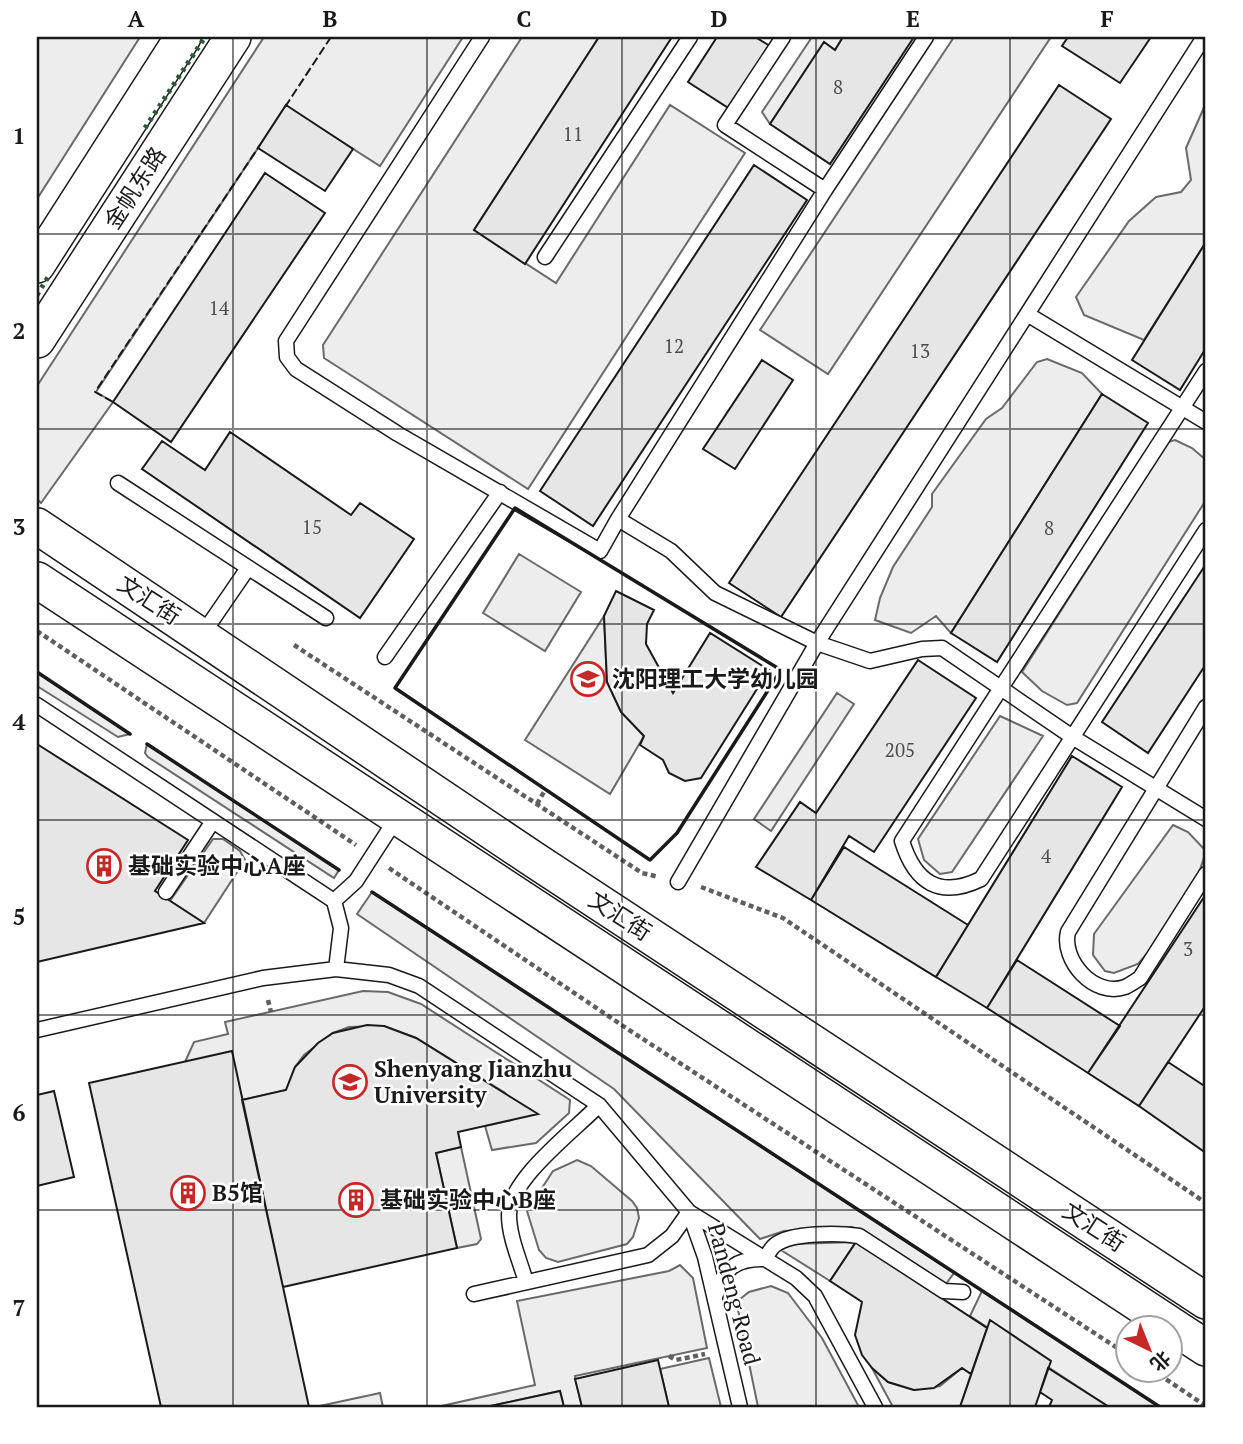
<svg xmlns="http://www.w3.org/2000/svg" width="1243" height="1444" viewBox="0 0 1243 1444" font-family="'PT Serif','Noto Sans SC',serif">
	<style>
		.built { fill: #ededed; stroke: #6a6a6a; stroke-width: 2 }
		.building { fill: #e6e6e6; stroke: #1a1a1a; stroke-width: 2 }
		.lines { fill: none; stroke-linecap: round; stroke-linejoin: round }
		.service-casing { stroke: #1a1a1a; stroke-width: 17 }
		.tertiary-casing { stroke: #1a1a1a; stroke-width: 38 }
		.path { stroke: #5f5f5f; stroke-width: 4.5; stroke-dasharray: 5 3.5; stroke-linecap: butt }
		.service { stroke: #fff; stroke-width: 14 }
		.tertiary { stroke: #fff; stroke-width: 35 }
		.hedge { stroke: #2b5a34; stroke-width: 5; stroke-dasharray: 3.5 5; stroke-linecap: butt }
		.fence { stroke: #1a1a1a; stroke-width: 2; stroke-dasharray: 9 3.5; stroke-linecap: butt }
		.wall { stroke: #1a1a1a; stroke-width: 3.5 }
		.grid { fill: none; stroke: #1a1a1a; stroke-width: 2; stroke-opacity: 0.55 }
		.labels { text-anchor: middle; stroke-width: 5; stroke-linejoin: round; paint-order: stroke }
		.number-label { font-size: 19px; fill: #4d4d4d }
		.street-label { font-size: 23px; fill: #1a1a1a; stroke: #fff }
		.poi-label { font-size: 23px; font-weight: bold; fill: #1a1a1a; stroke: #fff; text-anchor: start }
		.neatline { fill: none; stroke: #1a1a1a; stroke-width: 2.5 }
		.grid-label { font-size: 23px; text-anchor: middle; font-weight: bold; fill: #1a1a1a }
	</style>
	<rect width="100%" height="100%" fill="#fff"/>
	<path class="built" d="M37,37H140L37,199Z
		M264,37H463L380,166L286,106L96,392L113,402L41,503L37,499V386Z
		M522,37H599L474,230L556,283L670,105L745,153L528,489L324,358L323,345Z
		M812,37H843L835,50L824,43L770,124L762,112Z
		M954,37H1051L828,374L760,330Z
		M1206,103V242L1144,340L1084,315L1076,297L1129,221L1156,197L1181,192L1191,180L1186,148Z
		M1047,359L1082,373L1102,394L951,633L936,616L911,633L875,620L880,598L893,567L932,507V494L986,419L1002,408L1037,362Z
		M1175,440L1192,448L1206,460V500L1077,703L1067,705L1042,691L1022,672L1168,442Z
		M519,554L581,592L545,651L483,613Z
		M604,616L607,682L621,712L644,736L610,794L525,740Z
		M37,672L130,734L118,737L37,686Z
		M837,693L854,704L771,831L754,819Z
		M1000,716L1043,736L952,872L940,874L924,860L918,839Z
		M147,744L339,870L334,878L148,757L145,753Z
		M1173,825L1188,832L1206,851L1198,876L1156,943L1138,964L1114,973L1105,971L1093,955L1094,934Z
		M213,839H223L240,851L245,860L204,923L170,901Z
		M372,892L954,1273L946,1284L863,1230L851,1227L784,1231L760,1239L614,1089L357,914Z
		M363,991L388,992L421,1004L570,1100L569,1113L536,1143L492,1150L485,1126L512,1120L505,1093L416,1038L384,1026L349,1027L333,1033L304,1055L295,1067L286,1090L242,1100L185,1062L194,1042L228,1034L225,1022Z
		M461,1147L481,1239L477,1244L457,1248L436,1153Z
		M577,1160L591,1166L632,1201L637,1208L639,1218L633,1237L627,1244L558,1262L546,1258L539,1250L527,1211L553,1171Z
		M856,1242L830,1281L781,1250L792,1244Z
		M680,1265L693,1278L707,1348L575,1376L582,1407H564L560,1391L486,1407H437L535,1385L517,1301L669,1271Z
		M771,1286L788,1293L822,1338L859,1407H758L738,1310L740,1299L749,1292Z
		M982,1291L1160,1407H1109L970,1316Z
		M709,1358L721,1407H669L660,1369Z
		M872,1368L888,1382L914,1390L940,1386L962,1368L971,1374L960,1407H893Z
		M380,1393L383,1407H315Z"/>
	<path class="building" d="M599,37H672L525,264L474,230Z
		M717,37H755L770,46L730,109L688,82Z
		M843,37H914L830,164L770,124L824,42L835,50Z
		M1068,37H1151L1120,83L1062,46Z
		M1059,85L1111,119L781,617L729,583Z
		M286,105L353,149L325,191L258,148Z
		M754,165L807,200L593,526L540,491Z
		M265,173L325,213L171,442L113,402Z
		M1206,242V348L1180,390L1132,360Z
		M762,360L793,380L735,469L703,449Z
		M1102,394L1148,423L997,662L951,633Z
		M230,432L351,515L360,503L414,539L360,618L142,469L162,441L205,470Z
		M1206,564V664L1148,753L1102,722Z
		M616,591L654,610L647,624L646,644L673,693L710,633L769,670L701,778L685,781L669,773L663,760L640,745L644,736L621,712L607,682L604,616Z
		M918,660L976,698L874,852L849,836L811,900L756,867L800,802L816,813Z
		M37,744L188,840L155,891L204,923L37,962Z
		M1072,756L1122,787L987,1008L936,977Z
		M844,847L968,925L936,977L811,900Z
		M1206,894V1005L1139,1106L1088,1073Z
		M1017,960L1120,1026L1088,1073L987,1008Z
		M367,1025L384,1026L416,1038L538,1114L458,1132L461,1147L436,1153L457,1248L283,1287L242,1100L286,1090L295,1067L318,1043L333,1033Z
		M232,1051L283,1287L309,1407H161L89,1083Z
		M1168,1062L1206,1087V1153L1139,1106Z
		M54,1091L74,1177L37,1186V1095Z
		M856,1242L987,1328L971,1374L962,1368L934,1388L914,1390L888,1382L872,1368L862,1355L855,1335L862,1302L830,1281Z
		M990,1320L1051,1361L1035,1407H960Z
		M658,1360L669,1407H582L575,1379Z
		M1048,1368L1109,1407H1049L1052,1400L1040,1392Z
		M560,1391L564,1407H486Z"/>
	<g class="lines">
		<g class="service-casing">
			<path id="service" d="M482,37L286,341L287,357L296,369L398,434L600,551L618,519
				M783,37L725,125L825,190L926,37
				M825,190L618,519L671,551L715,593L817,643L870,661L922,649L942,648L1074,738L1206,819
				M545,257L690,37
				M1027,314L1206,422
				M1206,371L902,841C915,883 940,899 981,879L1206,530
				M118,483L326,618
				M202,635L248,568
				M385,657L500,492
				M37,705L334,901L341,928L336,969
				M1206,707L1068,932C1061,960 1094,998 1125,987C1130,985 1135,981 1140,978L1206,874
				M678,882L817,643L1204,37
				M166,892L213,821
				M334,901L356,881L398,816
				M37,1030L263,978L336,969L389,975L419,986L599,1105L689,1212L705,1257L740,1407
				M526,1282C520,1261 509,1237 509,1215C509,1179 575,1130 599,1105
				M474,1294L648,1255L672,1236L689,1212L796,1278L815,1296L875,1407
				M715,1297C723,1269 735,1258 765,1259C768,1254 771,1248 775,1245C791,1232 840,1233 859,1236L944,1291L963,1292"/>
		</g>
		<g class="tertiary-casing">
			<path id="tertiary" d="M37,265L183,37
				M37,340L233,37
				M37,526L533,859L1206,1301
				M37,580L1206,1348"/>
		</g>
		<path class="path" d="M37,631L356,845
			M294,645L642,873L659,877
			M537,804L545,790
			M389,868L623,1026L1128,1355
			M701,887L783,918L1206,1203
			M268,1000L271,1012
			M669,1356L676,1360L705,1354
			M1152,1370L1206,1406"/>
		<use href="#service" class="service"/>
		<use href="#tertiary" class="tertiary"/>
		<path class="hedge" d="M145,128L205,37
			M37,295L50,274"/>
		<path class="fence" d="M285,107L331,37
			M113,402L95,392L260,145"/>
		<path class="wall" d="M515,508L781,670L677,833L650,860L395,688Z
			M37,672L130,734
			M147,744L339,870
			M372,892L1160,1407"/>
	</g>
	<path class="grid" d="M233,37V1407M427,37V1407M622,37V1407M816,37V1407M1010,37V1407M37,234H1206M37,429H1206M37,624H1206M37,820H1206M37,1015H1206M37,1210H1206"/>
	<defs>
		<g id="school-ring" transform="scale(1.75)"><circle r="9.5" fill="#fff" stroke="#c62828" stroke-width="1.5"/><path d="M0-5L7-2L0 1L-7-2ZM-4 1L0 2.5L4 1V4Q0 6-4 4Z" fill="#c62828"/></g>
		<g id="building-ring" transform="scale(1.75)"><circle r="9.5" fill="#fff" stroke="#c62828" stroke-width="1.5"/><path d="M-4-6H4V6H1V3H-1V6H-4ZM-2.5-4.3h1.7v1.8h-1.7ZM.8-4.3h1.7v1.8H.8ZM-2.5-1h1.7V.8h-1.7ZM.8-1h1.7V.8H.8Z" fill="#c62828"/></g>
		<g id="university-ring" transform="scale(1.75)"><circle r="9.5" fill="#fff" stroke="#c62828" stroke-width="1.5"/><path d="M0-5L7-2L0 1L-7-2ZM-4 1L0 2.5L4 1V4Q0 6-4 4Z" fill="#c62828"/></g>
	</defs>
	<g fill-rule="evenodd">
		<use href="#school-ring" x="588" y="679"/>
		<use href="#building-ring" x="104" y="866"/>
		<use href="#university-ring" x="350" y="1082"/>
		<use href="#building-ring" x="188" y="1193"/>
		<use href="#building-ring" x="356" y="1200"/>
	</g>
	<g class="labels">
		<g class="number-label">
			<text x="838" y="94">8</text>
			<text x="573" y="141">11</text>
			<text x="219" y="315">14</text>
			<text x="674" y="353">12</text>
			<text x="920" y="358">13</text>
			<text x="312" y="534">15</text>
			<text x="1049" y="535">8</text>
			<text x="900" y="757">205</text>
			<text x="1046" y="863">4</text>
			<text x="1188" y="956">3</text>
		</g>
		<g class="street-label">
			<text transform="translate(135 188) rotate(-57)" y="8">金帆东路</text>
			<text transform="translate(149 600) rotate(33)" y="8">文汇街</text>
			<text transform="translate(620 916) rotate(33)" y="8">文汇街</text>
			<text transform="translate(1094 1227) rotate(33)" y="8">文汇街</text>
			<text transform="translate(734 1294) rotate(75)" y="8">Pandeng Road</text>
		</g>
		<g class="poi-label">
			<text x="612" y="687">沈阳理工大学幼儿园</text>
			<text x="128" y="874">基础实验中心A座</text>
			<text x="374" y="1077">Shenyang Jianzhu<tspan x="374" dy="26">University</tspan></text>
			<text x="212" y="1201">B5馆</text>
			<text x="380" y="1208">基础实验中心B座</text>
		</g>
	</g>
	<rect width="1243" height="1444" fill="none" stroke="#ffffff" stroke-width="77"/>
	<g transform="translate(1149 1349) rotate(137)"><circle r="33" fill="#ffffff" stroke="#a3a3a3" stroke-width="2"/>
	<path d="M0-5L12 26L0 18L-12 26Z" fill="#c62828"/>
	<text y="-10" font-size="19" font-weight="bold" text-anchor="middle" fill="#1a1a1a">北</text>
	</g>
	<rect x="38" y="38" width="1166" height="1368" class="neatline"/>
	<g class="grid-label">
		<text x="136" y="27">A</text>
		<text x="330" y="27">B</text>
		<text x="524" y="27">C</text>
		<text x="719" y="27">D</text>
		<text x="913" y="27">E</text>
		<text x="1107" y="27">F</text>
		<text x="19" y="144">1</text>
		<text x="19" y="339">2</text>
		<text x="19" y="535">3</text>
		<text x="19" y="730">4</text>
		<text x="19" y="925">5</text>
		<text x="19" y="1121">6</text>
		<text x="19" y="1316">7</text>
	</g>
</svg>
